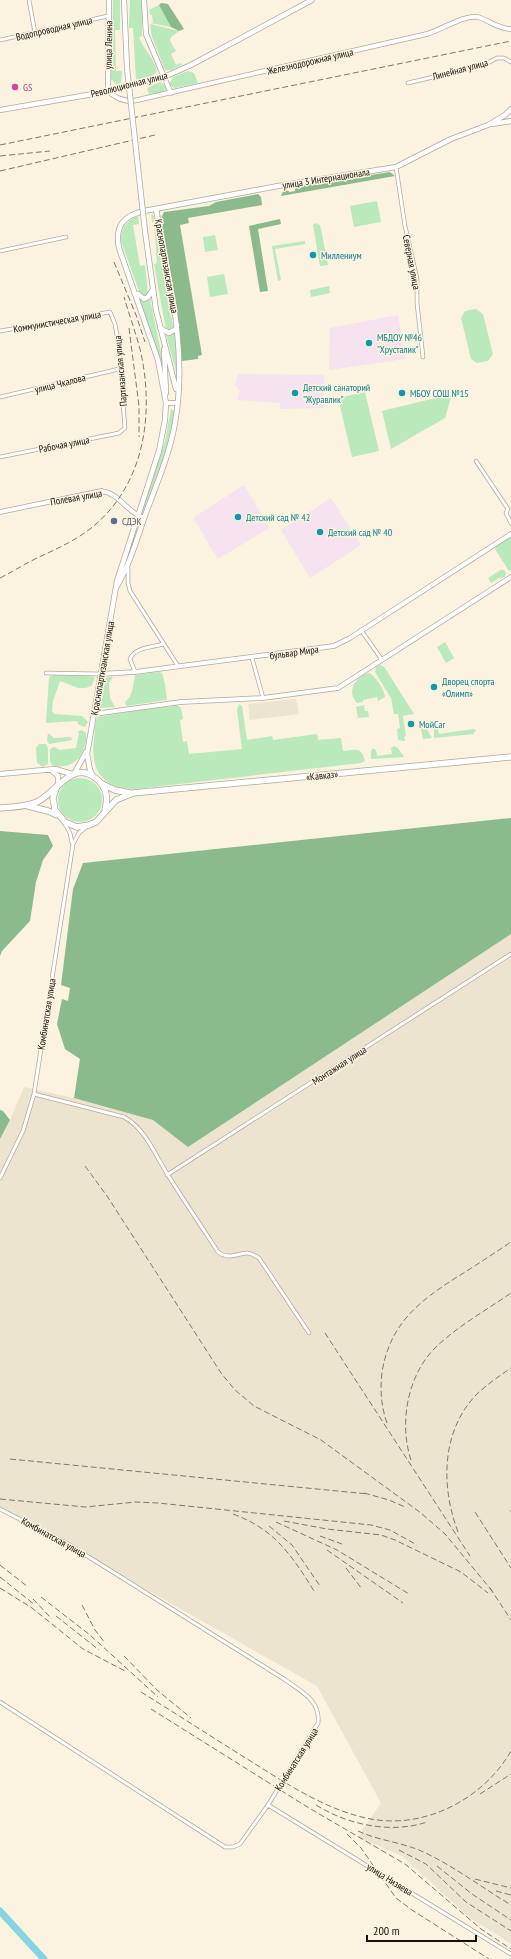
<svg xmlns="http://www.w3.org/2000/svg" width="511" height="1959" viewBox="0 0 511 1959" font-family="'PT Sans Narrow',sans-serif">
	<style>
		.industrial { fill: #ede4cf }
		.education { fill: #f7e2f0 }
		.green { fill: #bae9bc }
		.forest { fill: #8bba8d }
		.lines { fill: none; stroke-linecap: round; stroke-linejoin: round }
		.river { stroke: #84d4e4; stroke-width: 7 }
		.minor-casing { stroke: #b1a997; stroke-width: 4.5 }
		.tertiary-casing { stroke: #b1a997; stroke-width: 5.5 }
		.secondary-casing { stroke: #b1a997; stroke-width: 6 }
		.trunk-casing { stroke: #b1a997; stroke-width: 7 }
		.minor { stroke: #fff; stroke-width: 3 }
		.tertiary { stroke: #fff; stroke-width: 4 }
		.secondary { stroke: #fff; stroke-width: 4.5 }
		.trunk { stroke: #fff; stroke-width: 5.5 }
		.rail { stroke: #7e786c; stroke-width: 1; stroke-dasharray: 6 3; stroke-linecap: butt }
		.secondary-bridge-casing { stroke: #b1a997; stroke-width: 6; stroke-linecap: butt }
		.secondary-bridge { stroke: #fff; stroke-width: 4.5 }
		.hotel-dot { fill: #d1479c; stroke: #fbf2df; stroke-width: 1.5 }
		.culture-dot { fill: #0f9aa8; stroke: #fbf2df; stroke-width: 1.5 }
		.service-dot { fill: #5c6f8a; stroke: #fbf2df; stroke-width: 1.5 }
		.labels { text-anchor: middle; stroke-width: 3; stroke-linejoin: round; paint-order: stroke }
		.street-label { font-size: 10px; fill: #14110a; stroke: #fbf2df }
		.hotel-label { font-size: 10px; fill: #b23c85; stroke: #fbf2df; text-anchor: start }
		.culture-label { font-size: 10px; fill: #0d838f; stroke: #fbf2df; text-anchor: start }
		.service-label { font-size: 10px; fill: #4e5e75; stroke: #fbf2df; text-anchor: start }
	</style>
	<rect width="100%" height="100%" fill="#fbf2df"/>
	<path class="industrial" d="M296,699L299,714L250,720L248,704Z
		M511,934V1944L469,1917L402,1856L358,1837L381,1803L317,1686L0,1507V1139L10,1120L24,1087L96,1103L153,1120L188,1147Z"/>
	<path class="education" d="M398,315L405,359L329,370L330,328Z
		M238,374L324,375L323,408L280,409V403L237,400L240,391L235,385Z
		M244,485L269,528L218,559L193,518Z
		M331,498L361,545L310,578L281,530Z"/>
	<path class="green" d="M113,0H120V30H115L116,71H122L121,83L116,84L111,79Z
		M130,0H142V36L139,37C143,49 155,58 157,72L152,76L136,80L133,28H129Z
		M159,5L171,27L151,23L153,22L152,15H150L149,10Z
		M150,24L179,31L171,37L170,41L176,51L171,54L176,65L180,63L182,65L171,70H165L152,37Z
		M188,71L194,73L198,83L175,88L171,86L170,83L173,77Z
		M160,82L165,85L166,90L163,92L149,94L147,88Z
		M377,201L381,222L354,227L350,206Z
		M151,214L154,216L163,259L173,327L170,331L166,330L154,264L157,263L154,222H152Z
		M138,216L139,224L133,225L140,266L145,265L148,294L144,297L140,294L121,241C121,229 126,220 138,216Z
		M315,223L320,225L321,229L328,265L320,266L313,225Z
		M215,235L218,250L205,252L203,237Z
		M305,241V244L275,249L281,280L278,281L272,246Z
		M224,274L228,294L210,297L207,277Z
		M329,286L330,293L311,297L310,290Z
		M141,299L146,301L150,299L162,357L163,374L139,300Z
		M476,309L483,314L493,354L488,361L477,363L471,359L461,318L465,311Z
		M175,331L177,332V375L166,335Z
		M365,392L379,451L352,457L338,398Z
		M452,394L445,418L391,449L382,411Z
		M171,409L174,411C171,446 156,480 144,513L142,514L141,513L165,441Z
		M511,537V570L509,571L495,549L496,546Z
		M502,569L506,572L505,577L499,578L491,583L488,578Z
		M445,642L454,658L446,663L437,647Z
		M381,665L385,668L414,714L403,716L406,736L404,737L405,741L398,740L397,729L400,728L398,714H394L391,698L375,672L376,667Z
		M159,672L162,673L165,684L167,700L126,706L125,702C133,696 133,685 135,675Z
		M369,673C375,676 385,690 385,697L378,701L377,697L363,700V702L357,703C346,692 355,676 369,673Z
		M53,675L91,676L95,677L92,685C81,693 71,684 60,681L53,701L52,711L55,714L82,716L88,722L85,727L79,725L77,721L46,723L49,677Z
		M113,677L109,683L110,698L115,707L101,708C98,703 100,687 103,681C105,677 109,677 113,677Z
		M176,704L181,708L183,719L180,720L183,742L187,741L189,754L242,749L237,710L239,704L242,706L247,740L272,736L273,740L317,734L318,740L341,738L343,751C356,750 361,746 365,761L361,763L136,789C102,789 90,770 94,739C95,732 94,723 98,717L159,707H170Z
		M364,705L365,711H368L369,717L358,718L356,707Z
		M421,723H423L432,738L423,739L420,725Z
		M438,727L439,734L474,729L476,731L473,734L434,738V729Z
		M82,730L86,733C88,752 74,772 52,765L50,761V749L54,747L60,750L76,748L79,733L77,732Z
		M48,733L54,738L71,737L72,740L49,744L47,740Z
		M39,744H46L48,748V764L43,767L37,763L36,748Z
		M394,746L398,748L404,757L371,759V751L373,748L376,750L377,756L392,754L391,748Z
		M58 800a22 22 0 1 1 44 0a22 22 0 1 1-44 0Z"/>
	<path class="forest" d="M161,3L168,4L184,29L179,31L171,27L159,5Z
		M390,172L395,176L281,196L284,189L290,192L295,191V187Z
		M258,194L261,197L262,205L188,218L189,223L180,225L202,355L198,356V359L182,361L177,313L161,218L164,212L209,206L216,202Z
		M280,219L281,224L258,229L268,291L260,292L249,226Z
		M511,818V934L188,1147L153,1120L74,1098L80,1059L65,1049L57,1024L62,999L68,1001L70,988L61,985L73,889L83,863Z
		M0,831L48,835L53,846L43,860L36,882L30,921L2,951L0,956Z
		M0,1110L3,1111L10,1120L0,1139Z"/>
	<g class="lines">
		<path class="river" d="M0,1911L44,1959"/>
		<g class="minor-casing">
			<path id="minor" d="M29,0L35,33
				M0,40L108,16
				M408,83L484,65L497,58H504L511,62
				M396,167L405,226L417,279V303L423,357
				M0,251L66,237
				M0,331L110,312L115,324L118,341L125,428L119,433L0,457
				M0,397L119,369
				M476,461L508,509L506,513L511,523
				M128,567V583L130,591L178,666
				M361,630L382,660
				M252,658L263,698
				M135,672L130,659C135,647 152,647 164,644
				M46,673L100,674
				M65,824L70,833L72,843
				M34,1094L124,1117C146,1129 155,1155 168,1175C184,1201 202,1227 218,1252C229,1260 235,1254 247,1253C251,1253 255,1256 259,1258L309,1333
				M167,1175L511,954
				M0,1178L23,1131L34,1094L73,844L79,833L86,827
				M0,1509L68,1544L284,1679C300,1691 321,1700 318,1723L268,1805L240,1844L233,1847H225L0,1702
				M268,1805L511,1954"/>
		</g>
		<g class="tertiary-casing">
			<path id="tertiary" d="M164,77L171,93
				M108,91C116,98 122,101 133,101L427,34C441,30 465,14 478,17C490,21 499,29 511,29
				M166,403H177
				M0,512L101,491C120,493 127,513 144,518
				M100,674L135,672L334,646L350,638L511,534
				M94,714L181,702L263,698L338,688L511,577"/>
		</g>
		<g class="secondary-casing">
			<path id="secondary" d="M124,0L127,68
				M144,0L146,34L164,77
				M108,91L109,0
				M0,110L99,93L164,77L191,65L312,0
				M492,124L511,121
				M145,231L156,310L176,389
				M138,294L144,299L148,297L152,291
				M160,328L169,333L176,329L177,325
				M164,349L166,393
				M117,586C131,562 138,535 147,510C158,481 170,452 175,423C188,351 169,279 156,209
				M51,770L58,776V784
				M0,774L55,769L72,774
				M74,774L86,752
				M93,776L90,770L87,754L117,581L159,451L165,420L166,403L158,360L119,248C115,227 122,216 144,211L278,186L396,167L451,139L488,125L505,115L511,109"/>
		</g>
		<g class="trunk-casing">
			<path id="trunk" d="M102,784L115,790L130,793
				M57,786L53,798L55,810L65,822L77,827L89,825L96,822L116,800L133,793L511,757
				M28,806L48,811L57,815
				M0,808C12,807 26,807 37,802C57,793 73,756 99,781C107,789 108,799 105,810"/>
		</g>
		<use href="#minor" class="minor"/>
		<use href="#tertiary" class="tertiary"/>
		<use href="#secondary" class="secondary"/>
		<use href="#trunk" class="trunk"/>
		<path class="rail" d="M0,145L511,41
			M0,156L50,151
			M0,171L155,135
			M114,262L136,315L145,342
			M129,328L139,406V437
			M0,578C12,572 23,565 35,559C54,550 73,542 90,529C145,486 155,413 140,349C135,331 129,314 124,297
			M85,1166L107,1196L221,1373L235,1390L254,1406L321,1440L421,1513L445,1534L493,1592
			M325,1333L470,1556
			M387,1423C381,1406 380,1390 382,1372C390,1324 418,1302 457,1277C475,1266 493,1254 511,1242
			M10,1459L368,1494
			M411,1460C399,1424 407,1377 434,1349C456,1327 485,1311 511,1293
			M364,1493L389,1500L405,1507
			M0,1499L85,1507L136,1502L158,1503L371,1525L390,1530L417,1545
			M511,1510V1512
			M475,1512L511,1568
			M233,1514C274,1529 291,1554 314,1591
			M284,1521L327,1529L381,1535L395,1540L461,1572L488,1593
			M276,1522L337,1550L409,1594
			M269,1526L292,1545L320,1586
			M458,1532C441,1487 441,1433 475,1396C486,1385 498,1377 511,1368
			M320,1536L342,1544
			M327,1550L403,1603
			M0,1565L28,1587
			M346,1568L362,1589
			M0,1577L35,1605
			M0,1588L32,1608L83,1649L125,1671
			M490,1588L511,1620
			M41,1597L90,1635L158,1697
			M33,1599L52,1619
			M82,1605L95,1630L105,1643
			M56,1616L99,1650
			M124,1656L157,1690L191,1718
			M141,1692C178,1715 215,1739 252,1762C287,1784 325,1809 366,1818C422,1831 483,1800 511,1751
			M151,1709L309,1808L405,1864L481,1929L511,1949
			M480,1794L511,1774
			M316,1805C348,1825 391,1834 427,1822
			M358,1831C377,1840 399,1842 419,1850C451,1864 481,1887 511,1905
			M347,1834L361,1848L396,1898L412,1910L489,1959
			M399,1850L426,1864L466,1902L511,1931
			M437,1866L472,1894L511,1920
			M475,1879L511,1888
			M496,1891L511,1895"/>
		<g class="secondary-bridge-casing">
			<path id="secondary-bridge" d="M127,68L145,231"/>
		</g>
		<use href="#secondary-bridge" class="secondary-bridge"/>
	</g>
	<circle class="hotel-dot" cx="15" cy="87" r="4"/>
	<g class="culture-dot">
		<circle cx="313" cy="255" r="4"/>
		<circle cx="369" cy="343" r="4"/>
		<circle cx="295" cy="393" r="4"/>
		<circle cx="402" cy="393" r="4"/>
		<circle cx="238" cy="517" r="4"/>
		<circle cx="320" cy="532" r="4"/>
		<circle cx="434" cy="687" r="4"/>
		<circle cx="411" cy="724" r="4"/>
	</g>
	<circle class="service-dot" cx="114" cy="521" r="4"/>
	<g class="labels">
		<g class="street-label">
			<text transform="translate(54 28) rotate(-13)" y="4">Водопроводная улица</text>
			<text transform="translate(108 45) rotate(-89)" y="4">улица Ленина</text>
			<text transform="translate(310 61) rotate(-13)" y="4">Железнодорожная улица</text>
			<text transform="translate(460 69) rotate(-15)" y="4">Линейная улица</text>
			<text transform="translate(129 84) rotate(-14)" y="4">Революционная улица</text>
			<text transform="translate(326 178) rotate(-9)" y="4">улица 3 Интернационала</text>
			<text transform="translate(412 262) rotate(79)" y="4">Северная улица</text>
			<text transform="translate(167 266) rotate(80)" y="4">Краснопартизанская улица</text>
			<text transform="translate(57 321) rotate(-10)" y="4">Коммунистическая улица</text>
			<text transform="translate(120 371) rotate(-95)" y="4">Партизанская улица</text>
			<text transform="translate(60 383) rotate(-14)" y="4">улица Чкалова</text>
			<text transform="translate(64 444) rotate(-11)" y="4">Рабочая улица</text>
			<text transform="translate(76 497) rotate(-10)" y="4">Полевая улица</text>
			<text transform="translate(294 652) rotate(-8)" y="4">бульвар Мира</text>
			<text transform="translate(102 668) rotate(-80)" y="4">Краснопартизанская улица</text>
			<text transform="translate(322 775) rotate(-6)" y="4">«Кавказ»</text>
			<text transform="translate(46 1014) rotate(-81)" y="4">Комбинатская улица</text>
			<text transform="translate(339 1065) rotate(-33)" y="4">Монтажная улица</text>
			<text transform="translate(54 1537) rotate(29)" y="4">Комбинатская улица</text>
			<text transform="translate(296 1759) rotate(-58)" y="4">Комбинатская улица</text>
			<text transform="translate(390 1879) rotate(32)" y="4">улица Низяева</text>
		</g>
		<g class="hotel-label">
			<text x="23" y="91">GS</text>
		</g>
		<g class="culture-label">
			<text x="321" y="259">Миллениум</text>
			<text x="377" y="341">МБДОУ №46<tspan x="377" dy="12">"Хрусталик"</tspan></text>
			<text x="303" y="391">Детский санаторий<tspan x="303" dy="12">"Журавлик"</tspan></text>
			<text x="410" y="397">МБОУ СОШ №15</text>
			<text x="246" y="521">Детский сад № 42</text>
			<text x="328" y="536">Детский сад № 40</text>
			<text x="442" y="685">Дворец спорта<tspan x="442" dy="12">«Олимп»</tspan></text>
			<text x="419" y="728">МойCar</text>
		</g>
		<g class="service-label">
			<text x="122" y="525">СДЭК</text>
		</g>
	</g>
	<path d="M367 1935v6h109v-6" fill="none" stroke="#14110a" stroke-width="2"/>
	<text x="373" y="1935" font-size="12" fill="#14110a" stroke="#fbf2df" stroke-width="3" paint-order="stroke">200 m</text>
</svg>
